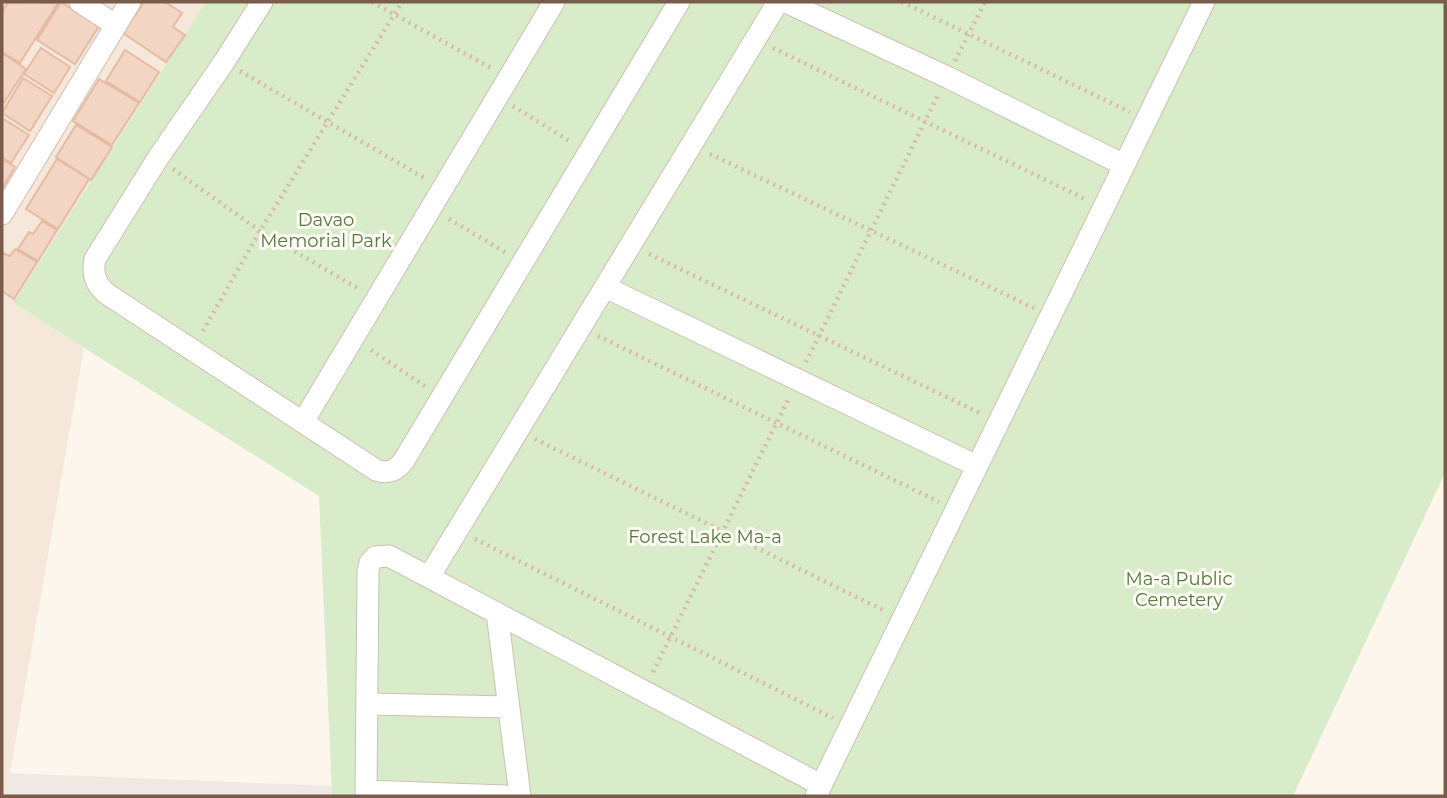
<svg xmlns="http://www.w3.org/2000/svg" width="1447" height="798" viewBox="0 0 1447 798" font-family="Montserrat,sans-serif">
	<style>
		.residential { fill: #f5e8da }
		.industrial { fill: #efe9e4 }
		.green { fill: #d8ecc9 }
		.building { fill: #f3d5c3; stroke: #e6bba3; stroke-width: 2 }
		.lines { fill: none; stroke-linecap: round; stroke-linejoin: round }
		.minor-casing { stroke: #d1beb0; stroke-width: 23 }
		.path { stroke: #d9b8a5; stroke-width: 4.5; stroke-dasharray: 2 5; stroke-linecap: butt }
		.minor { stroke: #fff; stroke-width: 21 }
		.labels { text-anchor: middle; stroke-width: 6; stroke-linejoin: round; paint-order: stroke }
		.park-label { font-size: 18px; fill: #537a41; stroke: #fffaf3 }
	</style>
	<rect width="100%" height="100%" fill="#fdf6ec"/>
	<path class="residential" d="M2,2H206L13,303L84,348L6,796H2Z"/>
	<path class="industrial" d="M9,773L332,786V796H6Z"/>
	<path class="green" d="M206,2H1445V473L1293,796H332L319,496L13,303Z"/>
	<path class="building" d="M8,2L58,3L20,63L2,52V12Z
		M61,2L99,26L75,64L37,40Z
		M144,2H165L182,13L173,27L185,35L166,62L123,33Z
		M41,48L70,67L54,93L24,74Z
		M125,50L159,72L140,102L106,81Z
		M2,53L26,69L3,104L2,103Z
		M23,78L52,96L30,131L2,113Z
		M99,79L139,103L112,145L73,121Z
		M2,118L29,135L11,163L2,157Z
		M76,125L112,147L91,180L56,157Z
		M2,159L15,167L2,189Z
		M57,159L89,179L58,229L26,209Z
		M42,221L57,230L38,261L18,249L29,232L33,234Z
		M15,249L37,262L14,299L2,291V253L10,256Z"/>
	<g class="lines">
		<g class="minor-casing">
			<path id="minor" d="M80,2L114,24
				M262,2L224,62L158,158L95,259C92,274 95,284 107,294L376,470C388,474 395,471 403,462L679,2
				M786,2L947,77L1124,165
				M2,214L130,2
				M605,287L977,466
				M303,422L554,2
				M429,577L778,2
				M497,613L520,796
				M367,704L509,707
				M366,791L505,796
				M366,796L368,570L370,563L375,557L389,556L821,785
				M816,796L1204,2"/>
		</g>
		<path class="path" d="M372,2L491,68
			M902,2L1130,112
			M773,48L1087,200
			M955,61L985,2
			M240,71L426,179
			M513,106L571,142
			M710,154L1034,308
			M173,169L260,231L359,289
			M449,219L505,252
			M649,254L982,414
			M203,331L260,231L402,2
			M598,336L939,502
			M371,350L425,386
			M806,362L939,93
			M535,439L885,611
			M475,539L833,718
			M653,672L789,398"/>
		<use href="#minor" class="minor"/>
	</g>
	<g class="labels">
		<g class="park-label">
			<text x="326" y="226">Davao<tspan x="326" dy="21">Memorial Park</tspan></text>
			<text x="705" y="543">Forest Lake Ma-a</text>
			<text x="1179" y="585">Ma-a Public<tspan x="1179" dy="21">Cemetery</tspan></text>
		</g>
	</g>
	<rect width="1447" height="798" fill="none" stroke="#7a5c4d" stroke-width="7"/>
</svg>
